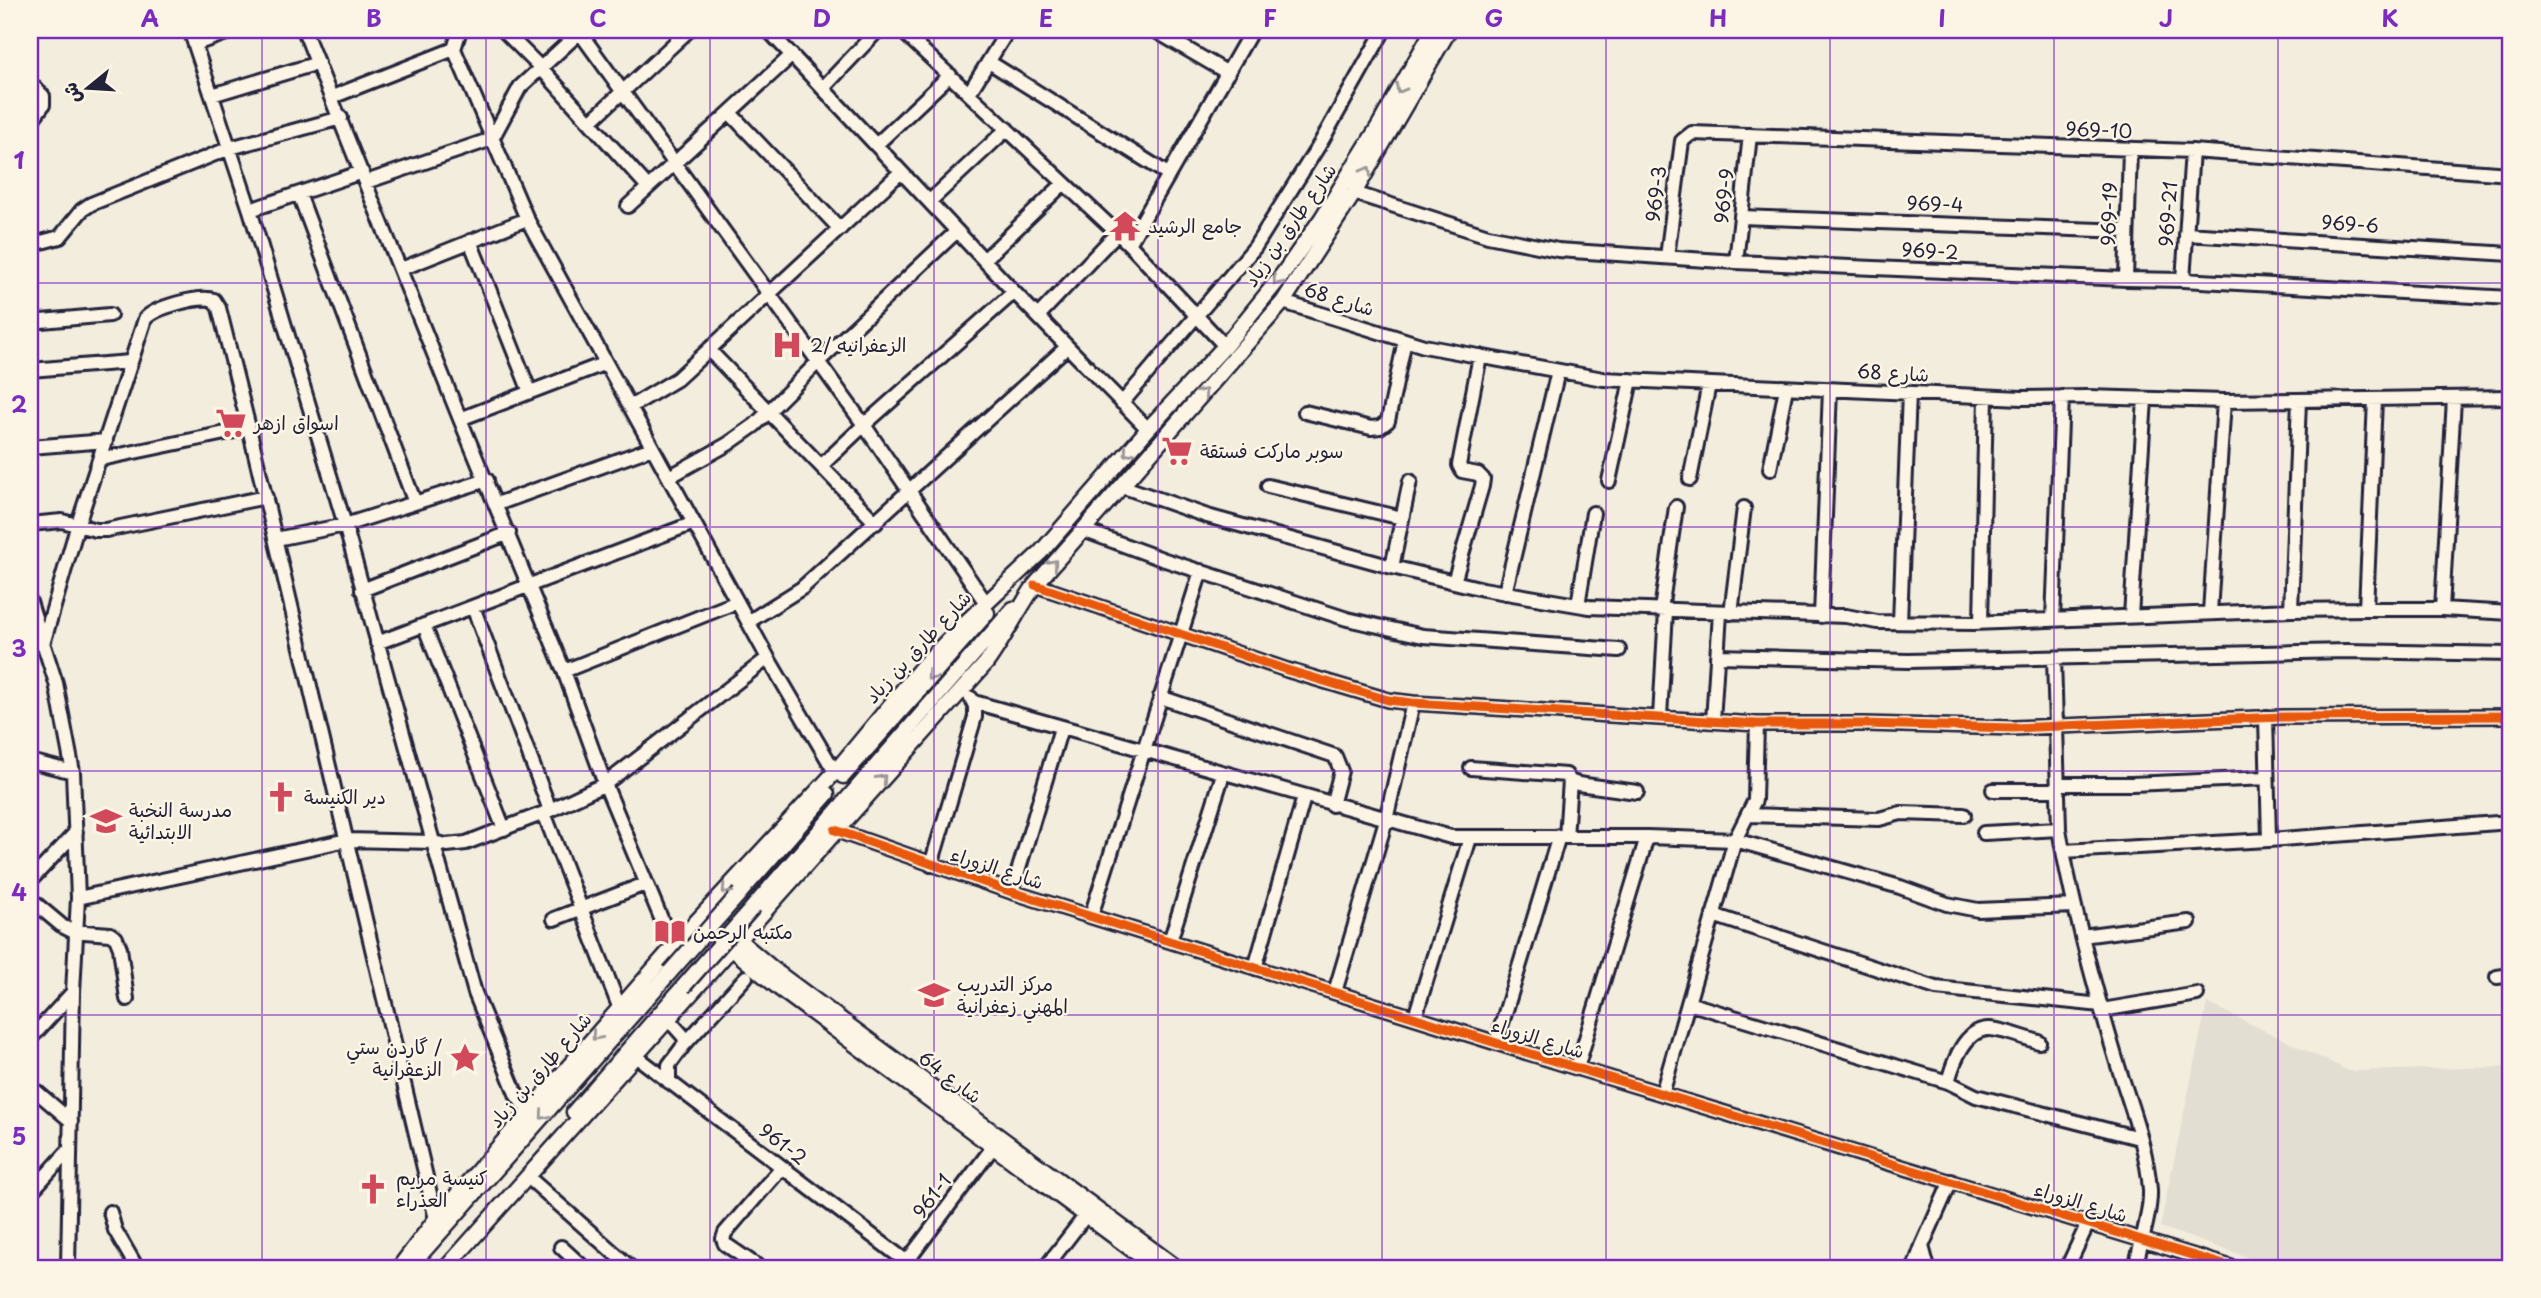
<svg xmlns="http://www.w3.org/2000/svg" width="2541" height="1298" viewBox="0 0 2541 1298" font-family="'Playpen Sans','Playpen Sans Arabic',sans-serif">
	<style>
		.built { fill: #e3ded2 }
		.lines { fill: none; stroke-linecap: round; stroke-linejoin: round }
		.minor-casing { stroke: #22223b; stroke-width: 18 }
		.major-casing { stroke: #22223b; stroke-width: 19 }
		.minor { stroke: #fcf5e5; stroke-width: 12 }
		.major { stroke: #fcf5e5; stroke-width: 14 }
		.major-bridge-casing { stroke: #22223b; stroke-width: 19; stroke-linecap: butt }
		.major-bridge { stroke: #fcf5e5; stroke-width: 14 }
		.cycleway-casing { stroke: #fcf5e5; stroke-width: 13 }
		.cycleway { stroke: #e8590c; stroke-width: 9 }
		.oneway { stroke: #9a9698 }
		.grid { fill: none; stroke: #7b2cbf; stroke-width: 2; stroke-opacity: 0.55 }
		.labels { text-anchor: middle; stroke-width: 5; stroke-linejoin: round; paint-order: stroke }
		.street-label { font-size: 19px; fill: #22223b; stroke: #fcf5e5 }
		.poi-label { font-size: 19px; fill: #22223b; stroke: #fcf5e5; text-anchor: start }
		.neatline { fill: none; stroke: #7b2cbf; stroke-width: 2.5 }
		.grid-label { font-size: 23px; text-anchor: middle; font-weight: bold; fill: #7b2cbf }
	</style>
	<rect width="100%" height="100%" fill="#f3edde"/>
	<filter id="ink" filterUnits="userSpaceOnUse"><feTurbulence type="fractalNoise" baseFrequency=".0143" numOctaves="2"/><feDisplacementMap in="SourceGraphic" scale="14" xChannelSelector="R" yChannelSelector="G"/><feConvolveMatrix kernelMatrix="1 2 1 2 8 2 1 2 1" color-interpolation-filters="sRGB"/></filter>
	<g filter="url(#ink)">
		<path class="built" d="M2207,1003L2349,1071L2511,1067V1268H2278L2160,1227Z"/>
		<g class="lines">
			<g class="minor-casing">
				<path id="minor" d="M190,30L250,210L345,525L475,993L517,1096L529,1112
					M304,30L460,419L564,671L605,784L673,947
					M460,30L454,49L527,219L768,658L835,772
					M503,30L540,67L648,187
					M578,30L864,425L986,603
					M768,30L1014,292L1148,429
					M901,30L1129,244L1225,346
					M1154,30L1228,73
					M195,44L235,30
					M989,62L1168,174
					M30,83L43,96V105L30,123
					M823,88L878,30
					M969,93L1008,30
					M212,95L318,63
					M332,97L454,49
					M731,114L840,229
					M590,122L689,30
					M876,145L950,75
					M366,182L492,139L520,87L582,30
					M1354,193L1488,236L1558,250L1736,262L2126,279L2183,280L2511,298
					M299,194L415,503
					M930,201L1007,129
					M628,206L792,55
					M250,210L362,172
					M1741,217L2127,231
					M2186,234L2511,254
					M470,241L530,392
					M1129,244L1252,30
					M30,245L60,237L82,210L91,204L230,148L341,118
					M1667,257L1682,141L1692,133L2192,151L2511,174
					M984,260L1064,183
					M1736,262L1750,135
					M401,269L527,219
					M2126,279L2130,150
					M2183,280L2192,151
					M1283,302L1424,346L1603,379L2022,398L2087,397L2224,401L2511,397
					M1038,316L1117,233
					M30,322L110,315
					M709,350L876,523
					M30,370L130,362
					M1122,403L1255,247L1321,142L1384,30
					M630,407L677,379L901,172
					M1305,412L1371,428L1380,427L1388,421L1405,340
					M460,419L606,363
					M30,447L106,441
					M101,459L249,428
					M822,465L864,425L1014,292
					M1770,469L1786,388
					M669,477L728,444L755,425L817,363L957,231
					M1690,479L1709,384
					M1609,481L1631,380
					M1121,486L1207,516L1392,567L1483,589L1589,607L1846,616L1877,622L1974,623L2291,610L2299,400
					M1268,486L1402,518
					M497,504L652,448
					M30,524L62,521L96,530H106L266,497
					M1083,530L1162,559L1347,619L1423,636L1619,650
					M276,539L345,525L487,480
					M1392,567L1410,481
					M1454,582L1482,486L1483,479L1478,474L1462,471L1459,465L1480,356
					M1035,585L1287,670L1388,700L1413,703L1757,724H1865L2013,728L2282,717L2511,716
					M362,590L509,533
					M1505,593L1558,371
					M30,602L56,683L73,772L78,898L73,992L68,1268
					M1578,605L1593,513
					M473,607L550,810
					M2366,609H2442L2511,613
					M2442,609L2454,399
					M1661,610L1676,507
					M2291,610L2366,609L2375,400
					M2210,612L2224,401
					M1731,613L1744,508
					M1821,616L1830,390
					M2131,616L2145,399
					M2053,619L2062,397
					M748,622L802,588L1067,347
					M1900,622L1909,393
					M1981,622L1986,397
					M424,625L504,829
					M30,640L43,644L78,524L145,319C155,307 200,295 214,300L219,308L249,428L436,1219
					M377,643L694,523
					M1717,656L1908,661L2347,651L2511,654
					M2054,658L2059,829C2072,906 2093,982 2115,1056C2128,1100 2147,1145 2150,1190C2151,1212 2140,1246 2135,1268
					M564,671L737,602
					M1160,697L1335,756L1341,771L1332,805
					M974,702L1451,837H1647L1735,840L1900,887L1947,904L1978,910L2074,906
					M1660,717L1666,611
					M2266,717L2269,840
					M1713,721L1720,613
					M30,761L73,772
					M1471,768L1566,775L1570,781L1578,784L1637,792
					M2059,784H2132L2267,778
					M1993,790H2058
					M544,813L620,1009
					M1749,815L1879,819L1901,813L1964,815
					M835,830L1012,892L1567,1065L2234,1268
					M1984,833L2059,829
					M1566,837L1570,781
					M2063,851L2269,840L2511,822
					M931,865L975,717V706L971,698
					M30,881L76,832
					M1012,892L1061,728
					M78,898L347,840L433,842L447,845L466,843L544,813L605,784L768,658
					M30,899L61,925
					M1713,915L1936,988L2101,1005
					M1091,916L1201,571
					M554,919L645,884
					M64,927L72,931L110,934L116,938L120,948L127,999
					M2082,936L2189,922
					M1170,941L1223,774
					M1255,968L1304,797
					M2497,977L2511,975
					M1335,992L1386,820L1413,703
					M1688,1003L1948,1082L1976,1096L2139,1138
					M2102,1010L2197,994
					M1415,1017L1470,838
					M668,1019L685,1038L684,1045
					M30,1039L73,992
					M1496,1043L1559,836
					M637,1057L907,1262
					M1577,1068L1647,837
					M669,1082V1065L684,1045L746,977
					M1948,1082C1953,1063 1965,1028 1990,1029C2006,1030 2024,1038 2039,1042
					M30,1086L71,1121
					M1662,1094L1735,840L1755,800L1757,724
					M528,1177L631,1268
					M30,1193L70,1149
					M110,1212L115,1230L137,1268
					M1922,1246L1928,1268
					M561,1247L584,1268
					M760,1268L725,1244L723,1239L725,1233L782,1167
					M902,1268L993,1147
					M1045,1268L1086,1215
					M1914,1268L1922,1246L1951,1181
					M2067,1268L2088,1223"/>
			</g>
			<g class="major-casing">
				<path id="major" d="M843,776L987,613
					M740,893L827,794
					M754,906L1013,609
					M706,913L779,974L1177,1268
					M699,921L779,988L1157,1268
					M574,1112L683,987
					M414,1262L670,972
					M399,1268L436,1219L529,1112L673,947L835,772L922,667L964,624L1041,552L1148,429L1225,346L1283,274L1322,218L1380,124L1433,30
					M446,1268L987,662C1005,637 1018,610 1035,585L1283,302L1354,193L1449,30"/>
			</g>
			<use href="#minor" class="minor"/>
			<use href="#major" class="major"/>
			<g class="major-bridge-casing">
				<path id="major-bridge" d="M670,972L740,893
					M683,987L754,906"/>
			</g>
			<use href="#major-bridge" class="major-bridge"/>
			<g class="cycleway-casing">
				<path id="cycleway" d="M1035,585L1287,670L1388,700L1413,703L1757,724H1865L2013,728L2282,717L2511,716
					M835,830L1012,892L1567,1065L2234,1268"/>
			</g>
			<use href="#cycleway" class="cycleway"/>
		</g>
		<defs><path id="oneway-chevron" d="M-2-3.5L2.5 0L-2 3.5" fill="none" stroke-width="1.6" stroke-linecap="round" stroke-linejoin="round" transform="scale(1.75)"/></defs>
		<g class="oneway">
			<use href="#oneway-chevron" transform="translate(1400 89) rotate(119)"/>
			<use href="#oneway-chevron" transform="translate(1367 171) rotate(-60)"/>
			<use href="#oneway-chevron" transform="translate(1277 281) rotate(128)"/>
			<use href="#oneway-chevron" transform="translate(1203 393) rotate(-49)"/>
			<use href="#oneway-chevron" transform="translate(1128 452) rotate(131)"/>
			<use href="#oneway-chevron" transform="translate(1053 564) rotate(-49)"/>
			<use href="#oneway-chevron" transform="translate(931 676) rotate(131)"/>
			<use href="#oneway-chevron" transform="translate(882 779) rotate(-48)"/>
			<use href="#oneway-chevron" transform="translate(726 890) rotate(133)"/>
			<use href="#oneway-chevron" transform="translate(596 1036) rotate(131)"/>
			<use href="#oneway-chevron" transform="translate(544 1115) rotate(131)"/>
		</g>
	</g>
	<path class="grid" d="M262,30V1268M486,30V1268M710,30V1268M934,30V1268M1158,30V1268M1382,30V1268M1606,30V1268M1830,30V1268M2054,30V1268M2278,30V1268M30,283H2511M30,527H2511M30,771H2511M30,1015H2511"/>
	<defs>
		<g id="temple-bare" transform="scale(2.415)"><path d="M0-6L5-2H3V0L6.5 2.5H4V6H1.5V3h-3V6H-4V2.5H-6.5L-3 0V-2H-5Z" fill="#d1495b" stroke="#fcf5e5" stroke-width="2.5" paint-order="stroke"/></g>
		<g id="hospital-bare" transform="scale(2.415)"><path d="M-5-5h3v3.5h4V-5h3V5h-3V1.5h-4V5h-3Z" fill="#d1495b" stroke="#fcf5e5" stroke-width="2.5" paint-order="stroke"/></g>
		<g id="supermarket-bare" transform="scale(2.415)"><path d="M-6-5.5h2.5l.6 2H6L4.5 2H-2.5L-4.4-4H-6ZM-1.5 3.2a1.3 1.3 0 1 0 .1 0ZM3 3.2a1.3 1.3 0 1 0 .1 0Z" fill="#d1495b" stroke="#fcf5e5" stroke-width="2.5" paint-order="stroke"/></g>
		<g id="church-bare" transform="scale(2.415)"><path d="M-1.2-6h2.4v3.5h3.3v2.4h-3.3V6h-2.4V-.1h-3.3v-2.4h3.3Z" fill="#d1495b" stroke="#fcf5e5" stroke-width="2.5" paint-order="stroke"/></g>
		<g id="school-bare" transform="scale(2.415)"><path d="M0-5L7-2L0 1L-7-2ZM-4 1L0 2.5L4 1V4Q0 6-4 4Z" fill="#d1495b" stroke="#fcf5e5" stroke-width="2.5" paint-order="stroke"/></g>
		<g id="library-bare" transform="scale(2.415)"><path d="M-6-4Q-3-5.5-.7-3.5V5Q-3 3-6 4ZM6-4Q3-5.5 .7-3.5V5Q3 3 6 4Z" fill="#d1495b" stroke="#fcf5e5" stroke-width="2.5" paint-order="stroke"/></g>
		<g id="university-bare" transform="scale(2.415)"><path d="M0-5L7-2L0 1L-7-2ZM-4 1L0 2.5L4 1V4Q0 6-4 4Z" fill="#d1495b" stroke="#fcf5e5" stroke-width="2.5" paint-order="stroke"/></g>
		<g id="sight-bare" transform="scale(2.415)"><path d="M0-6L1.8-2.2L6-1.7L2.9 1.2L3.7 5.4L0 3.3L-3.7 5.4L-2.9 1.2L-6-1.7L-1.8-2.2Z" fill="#d1495b" stroke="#fcf5e5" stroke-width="2.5" paint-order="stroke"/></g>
	</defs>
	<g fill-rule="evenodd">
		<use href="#temple-bare" x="1125" y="226"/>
		<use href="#hospital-bare" x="787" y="345"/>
		<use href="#supermarket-bare" x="231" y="423"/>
		<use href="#supermarket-bare" x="1177" y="451"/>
		<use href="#church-bare" x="281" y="797"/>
		<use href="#school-bare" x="106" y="821"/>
		<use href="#library-bare" x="670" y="932"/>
		<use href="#university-bare" x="934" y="995"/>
		<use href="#sight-bare" x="465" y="1058"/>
		<use href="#church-bare" x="373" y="1189"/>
	</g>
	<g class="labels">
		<g class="street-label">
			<text transform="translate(2099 130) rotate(2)" y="7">969-10</text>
			<text transform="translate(1656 194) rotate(-83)" y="7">969-3</text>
			<text transform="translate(1724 196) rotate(-84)" y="7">969-9</text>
			<text transform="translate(1935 204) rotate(2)" y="7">969-4</text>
			<text transform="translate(2109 214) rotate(-88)" y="7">969-19</text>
			<text transform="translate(2168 214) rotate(-86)" y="7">969-21</text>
			<text transform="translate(2350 224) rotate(4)" y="7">969-6</text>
			<text transform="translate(1290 225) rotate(-55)" y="7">شارع طارق بن زياد</text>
			<text transform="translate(1930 251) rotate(3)" y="7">969-2</text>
			<text transform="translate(1339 299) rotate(17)" y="7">شارع 68</text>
			<text transform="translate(1893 373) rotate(3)" y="7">شارع 68</text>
			<text transform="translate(918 647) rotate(-47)" y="7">شارع طارق بن زياد</text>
			<text transform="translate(997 868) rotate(18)" y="7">شارع الزوراء</text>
			<text transform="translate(1538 1038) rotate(17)" y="7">شارع الزوراء</text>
			<text transform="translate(540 1070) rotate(-49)" y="7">شارع طارق بن زياد</text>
			<text transform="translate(950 1077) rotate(37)" y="7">شارع 64</text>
			<text transform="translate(783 1144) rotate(37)" y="7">961-2</text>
			<text transform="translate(932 1196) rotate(-53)" y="7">961-1</text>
			<text transform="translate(2081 1202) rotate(17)" y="7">شارع الزوراء</text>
		</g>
		<g class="poi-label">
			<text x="1148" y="233">جامع الرشيد</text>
			<text x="810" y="352">الزعفرانيه /2</text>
			<text x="254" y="430">اسواق ازهر</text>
			<text x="1200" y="458">سوبر ماركت فستقة</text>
			<text x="304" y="804">دير الكنيسة</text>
			<text x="129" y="817">مدرسة النخبة<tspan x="129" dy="22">الابتدائية</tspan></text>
			<text x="693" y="939">مكتبه الرحمن</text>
			<text x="957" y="991">مركز التدريب<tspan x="957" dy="22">المهني زعفرانية</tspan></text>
			<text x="442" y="1054" text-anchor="end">گاردن ستي /<tspan x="442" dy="22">الزعفرانية</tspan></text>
			<text x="396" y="1185">كنيسة مريم<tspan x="396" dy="22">العذراء</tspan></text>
		</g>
	</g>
	<rect width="2541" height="1298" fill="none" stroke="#fcf5e5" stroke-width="77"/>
	<g transform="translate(88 88) rotate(252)" stroke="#fcf5e5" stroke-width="5" paint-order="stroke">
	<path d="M0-5L12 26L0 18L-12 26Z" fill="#22223b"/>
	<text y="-10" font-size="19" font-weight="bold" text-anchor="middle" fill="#22223b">ش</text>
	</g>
	<rect x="38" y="38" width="2464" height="1222" class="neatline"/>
	<g class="grid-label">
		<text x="150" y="27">A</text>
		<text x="374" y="27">B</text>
		<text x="598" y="27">C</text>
		<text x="822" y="27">D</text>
		<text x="1046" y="27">E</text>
		<text x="1270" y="27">F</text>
		<text x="1494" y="27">G</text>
		<text x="1718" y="27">H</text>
		<text x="1942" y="27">I</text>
		<text x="2166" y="27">J</text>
		<text x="2390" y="27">K</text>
		<text x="19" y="169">1</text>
		<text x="19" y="413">2</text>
		<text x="19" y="657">3</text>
		<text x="19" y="901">4</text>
		<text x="19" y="1145">5</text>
	</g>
</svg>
